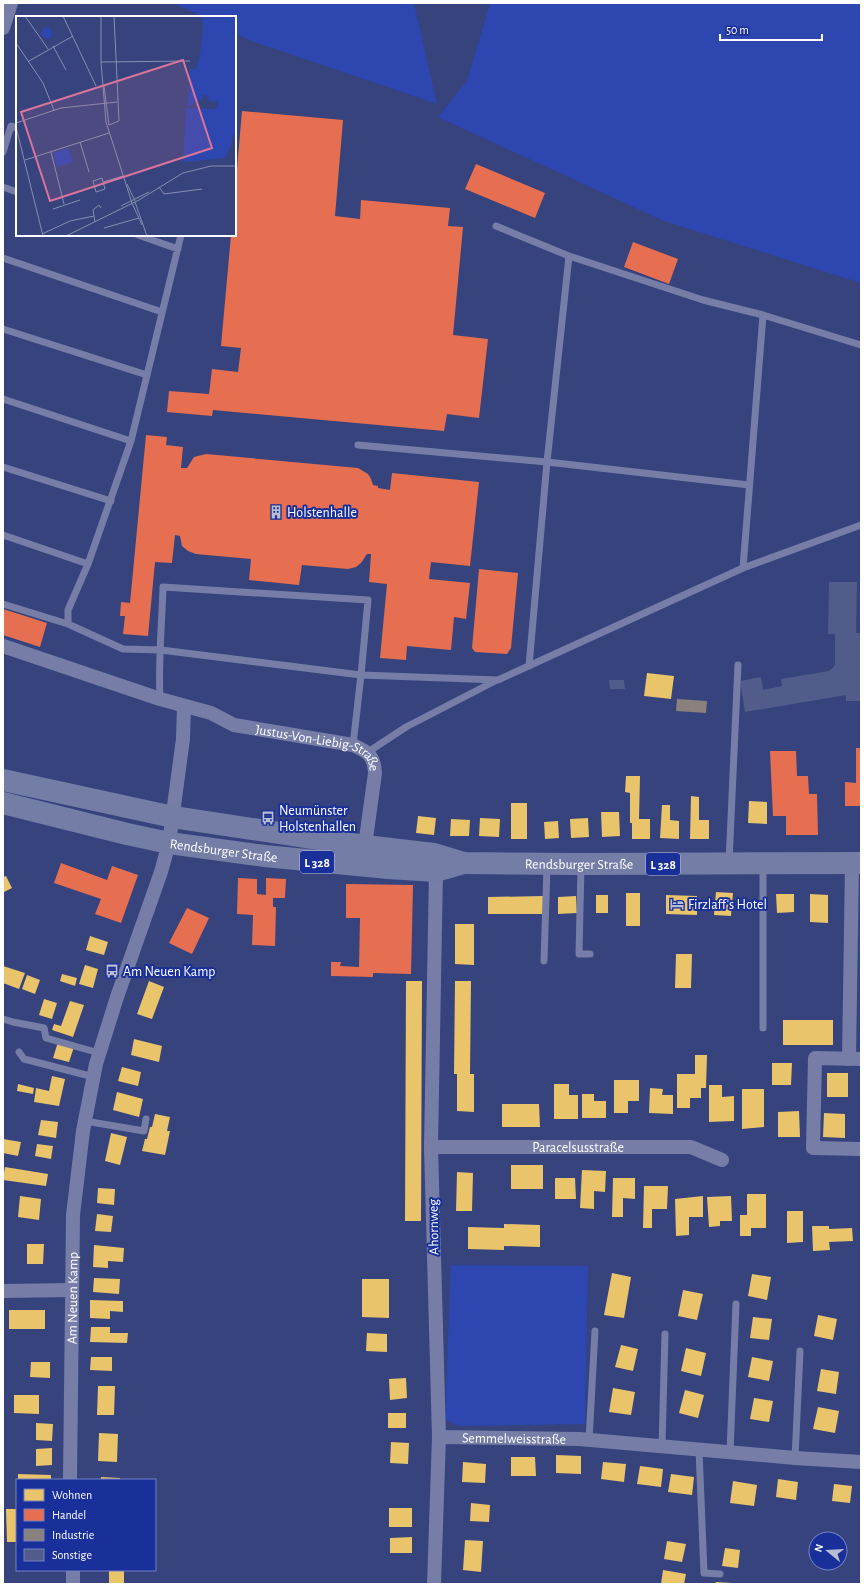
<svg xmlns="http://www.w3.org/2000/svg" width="864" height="1587" viewBox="0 0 864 1587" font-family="'Alegreya Sans',sans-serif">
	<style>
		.green { fill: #2d46b0 }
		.homes { fill: #e9c46a }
		.shops { fill: #e76f51 }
		.industry { fill: #8a817c }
		.building { fill: #515c8a }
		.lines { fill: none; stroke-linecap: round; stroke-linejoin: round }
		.service { stroke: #767ea7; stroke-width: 7 }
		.minor { stroke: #767ea7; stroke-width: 14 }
		.primary { stroke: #737da6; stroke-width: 22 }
		.labels { text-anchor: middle; stroke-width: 4; stroke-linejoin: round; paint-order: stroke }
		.shield { fill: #192f9a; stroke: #bac1e1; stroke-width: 1 }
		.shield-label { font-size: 13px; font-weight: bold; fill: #fff }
		.poi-label { font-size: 14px; fill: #fff; stroke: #192f9a; text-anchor: start }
		.street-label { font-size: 14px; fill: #fff; stroke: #192f9a }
		.inset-road { fill: none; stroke: #868eb1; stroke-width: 1 }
		.view { fill: #da749d; fill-opacity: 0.15; stroke: #da749d; stroke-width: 2 }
		.inset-edge { fill: none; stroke: #fff; stroke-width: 2 }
	</style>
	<rect width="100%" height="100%" fill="#36437d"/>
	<path class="green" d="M174,3H414L437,104L249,40L235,33V17H203Z
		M490,3H861V283L664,221L438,117L467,81Z
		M451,1265L588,1266L585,1424L459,1426L445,1419Z"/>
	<path class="homes" d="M647,673L674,676L671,699L644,696Z
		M626,776H640L639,819H650V839H632V823H630V793L625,792Z
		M691,796L699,797V820H709V839H690Z
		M749,801L767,802V824L748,823Z
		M511,803H527V839H511Z
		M662,805H670V820L679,821V839L660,838Z
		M601,812H619L620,836L602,837Z
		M418,816L436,818L434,835L416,833Z
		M480,818L500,819L499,837L479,836Z
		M588,818L589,837L571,838L570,819Z
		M451,819L470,820L469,836H450Z
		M558,821L559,838L545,839L544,822Z
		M6,876L12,888L4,892L3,877Z
		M716,892L733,893L731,916L714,915Z
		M626,893H640V926H626Z
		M776,894H794V912L777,913Z
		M810,894L828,895V923L810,922Z
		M596,895H608V913H596Z
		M666,895L697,896V915L666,914Z
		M544,896V914H488V897Z
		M576,896L577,913L558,914V897Z
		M455,924H474V965L455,964Z
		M90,936L108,942L104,955L86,950Z
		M676,954H692L691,988H675Z
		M85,965L98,969L93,988L79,984Z
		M3,966L25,973L19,989L3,983Z
		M62,974L77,978L75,986L60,981Z
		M27,975L40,980L35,994L22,989Z
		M149,981L164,987L152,1019L137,1014Z
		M406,981H422L421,1221H405Z
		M455,981H471L470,1074H474V1112L457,1111V1074H454Z
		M44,999L57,1003L52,1019L39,1015Z
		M70,1001L84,1005L73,1037L52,1030L54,1024L61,1026Z
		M783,1020H833V1045H783Z
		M134,1039L162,1046L159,1062L131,1055Z
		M58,1042L74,1047L69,1062L53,1058Z
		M695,1055H707L706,1088H701V1098H690V1108H677V1074H695Z
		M772,1063H792L791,1085H772Z
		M122,1067L141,1072L138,1086L118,1081Z
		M827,1073H848V1097H827Z
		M52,1076L65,1079L59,1106L34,1102L36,1088L49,1091Z
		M614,1080H639V1101H628V1113H614Z
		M18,1084L34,1088L33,1094L17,1091Z
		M554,1084H569V1095H578V1119H554Z
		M709,1085H722V1097L734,1096V1121L709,1122Z
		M650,1088L663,1089L662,1095H673V1114L649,1113Z
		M742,1089H764V1127L742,1129Z
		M117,1092L143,1099L139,1117L113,1110Z
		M582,1094H594V1101H606V1118H582Z
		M502,1104H539L540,1127H502Z
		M799,1111L800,1137H778V1112Z
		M824,1113L845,1114V1138L823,1137Z
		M155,1114L170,1117L167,1131H170L165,1155L142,1151L145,1139H147L150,1127H152Z
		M41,1120L58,1122L56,1138L38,1135Z
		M111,1133L127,1137L120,1165L105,1161Z
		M3,1139L21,1142L18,1156L3,1153Z
		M37,1144L53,1146L51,1159L35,1156Z
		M511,1165H543V1189H511Z
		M5,1167L48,1174L46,1186L3,1180Z
		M582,1170L606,1171L605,1192L594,1191V1209L580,1208Z
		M457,1172L473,1173L472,1211H456Z
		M555,1178H575L576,1199H555Z
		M613,1178H635V1199L623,1198V1217H612Z
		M644,1186H668L667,1209H652V1228H643Z
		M98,1188L115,1189L114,1205L97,1203Z
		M747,1194H766V1228H751V1236H740V1215H747Z
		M20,1196L41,1199L39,1220L18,1217Z
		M703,1196V1217H689V1235L676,1236L675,1199Z
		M731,1196L732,1221H720V1226L709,1227L707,1197Z
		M787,1211H803V1242L787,1243Z
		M97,1214L113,1216L111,1232L95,1231Z
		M504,1224L540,1225V1247L504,1246V1250L468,1249V1227L504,1228Z
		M812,1226H829V1229L852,1228L853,1241L829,1242L830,1250L813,1251Z
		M27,1244H44L43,1264H27Z
		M94,1245L124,1248L123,1262L108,1261V1268L93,1267Z
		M612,1273L631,1277L624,1318L604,1315Z
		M752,1274L771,1277L767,1300L748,1296Z
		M94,1278L120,1279L119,1294L93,1292Z
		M362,1279H389V1318L362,1317Z
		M683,1290L703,1294L697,1320L678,1316Z
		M90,1300L123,1301V1312L110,1311V1319L90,1318Z
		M9,1310H45V1329H9Z
		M818,1315L837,1319L833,1340L814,1336Z
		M753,1317L772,1319L769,1340L750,1338Z
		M91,1327H110V1333H128L127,1343L90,1342Z
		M367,1333L387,1334V1352L366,1351Z
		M621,1345L638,1349L633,1371L615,1367Z
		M686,1348L706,1353L701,1376L681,1371Z
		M91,1357H112V1371L90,1370Z
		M752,1357L773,1361L769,1381L748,1377Z
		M31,1362H50V1378L30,1377Z
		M821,1369L839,1372L836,1394L817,1391Z
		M406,1378L407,1398L390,1400L389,1379Z
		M98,1386H115L114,1415H97Z
		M613,1388L635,1392L631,1415L609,1412Z
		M685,1390L704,1395L698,1418L679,1413Z
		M14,1395H39V1414L14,1413Z
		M754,1398L773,1401L769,1422L750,1419Z
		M818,1407L839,1411L835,1433L813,1429Z
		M388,1413H406V1428H388Z
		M36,1423L53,1424L52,1441L36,1440Z
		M99,1433L118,1434L117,1462L98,1461Z
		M391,1442L409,1443L408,1464L390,1463Z
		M52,1448V1465L36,1466V1449Z
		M556,1455L581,1456V1474L556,1473Z
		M511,1457H535L536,1476H511Z
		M463,1462L486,1464L485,1483L462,1482Z
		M603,1462L626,1464L624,1482L601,1479Z
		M640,1466L663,1469L661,1487L637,1484Z
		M18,1474L51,1475V1480H18Z
		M671,1474L694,1477L692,1495L668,1492Z
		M101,1477L120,1478V1480H101Z
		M778,1479L798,1482L796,1500L776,1497Z
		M733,1481L757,1485L754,1506L730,1503Z
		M834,1484L852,1486L850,1503L832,1501Z
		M471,1503L490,1505L489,1522L470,1521Z
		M389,1508H412V1527H389Z
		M6,1509H17V1542H7Z
		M412,1537V1553H390V1538Z
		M465,1540L483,1541L481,1572L463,1570Z
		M667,1541L686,1544L682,1562L664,1559Z
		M725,1548L740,1550L738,1568L722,1566Z
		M109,1570H124V1584H109Z
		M663,1570L686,1574L684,1584H661Z
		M716,1582L732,1583V1584H715Z"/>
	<path class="shops" d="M242,111L343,120L335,216L360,219L361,200L450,208L448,226L463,227L453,335L488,339L479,418L447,414L444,431L213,410L212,416L167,412L169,391L209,394L212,369L238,372L241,348L221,346L231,235H235V191Z
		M476,164L545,193L535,218L465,189Z
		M633,242L678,259L669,284L624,267Z
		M146,435L167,437L166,445L183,447L181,468H187L194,457L206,454L358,468L368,474L371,479L373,485L378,486V488L390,490L392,473L479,482L470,566L431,562L429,579L470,583L466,619L454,617L451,650L407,646L406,660L380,658L387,584L369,582L371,554H367L361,563L356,567L348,569L302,565L299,585L249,580L251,559L196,554L188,551L182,546L180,536L175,535L172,563L155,562L148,636L123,634L125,616H120L121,602L130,603Z
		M479,569L518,573L511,648L507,654L475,652L472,648Z
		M3,609L47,623L40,647L3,635Z
		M856,748H861V806H845V782L856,783Z
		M770,751H796L797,776H808L809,794H817L818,835H786V816H773Z
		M61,863L107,880L112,866L138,875L121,923L95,914L101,899L54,883Z
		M238,878L257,879V894L266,895V878L286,879L285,898H273V907H276L275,946L252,945L253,915L237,914Z
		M346,884L413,885L411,974L373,973V977L331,976V962H341L340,966L359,967L360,918H346Z
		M187,908L209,918L192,954L169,943Z"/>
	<path class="industry" d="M677,699L707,701L706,713L676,711Z"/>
	<path class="building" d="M829,582H857L856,633H861V701H846V695L745,712L740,681L761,677L763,690L782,686L781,679L829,671L833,668L835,664V634H828Z
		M609,680H624L625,689H610Z"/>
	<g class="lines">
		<path class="service" d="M3,152L11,126L17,128
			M3,187L17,192
			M496,226L569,256L703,300L763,315L861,345
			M138,235L178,249
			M3,258L162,312
			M3,329L147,375
			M3,399L131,441
			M358,445L547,462L749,485
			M3,467L111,501
			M3,535L88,564
			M743,568L763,315
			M3,604L68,624L123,649L161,650L361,675L368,600L163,587C162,624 158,662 160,699
			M68,624V610L88,564L131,441L181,235
			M529,666L547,462L569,256
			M353,745L361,675L498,680L743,568L861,525
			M368,752L406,727L497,680
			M729,862L738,665
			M581,865L579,954H590
			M763,865V1028
			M544,961L547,866
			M3,1019L13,1022L44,1028L46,1038L99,1053
			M19,1052L24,1059L94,1077
			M85,1121L144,1131L146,1119
			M589,1440L595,1331
			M662,1446L665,1334
			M699,1450L704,1573L720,1574
			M730,1452L736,1304
			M795,1458L800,1351"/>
		<g class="minor">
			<path d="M3,28L11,3"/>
			<path id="s1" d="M3,646L160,699L211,713L234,725L353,745C368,752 374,755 375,773L365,846L360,851"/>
			<path d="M849,1059L852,864"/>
			<path d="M861,1059L815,1058L813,1148L861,1149"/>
			<path id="s2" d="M431,1147H691L722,1160"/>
			<path d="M3,1291L72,1290"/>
			<path id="s3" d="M439,1437L579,1439L795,1458L861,1462"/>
			<path id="s4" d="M70,1480L73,1215L83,1131L96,1064L117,997L161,872L169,843L183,739L184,706"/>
			<path d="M73,1570V1584"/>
			<path d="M434,1584L439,1437L431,1147L436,871"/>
		</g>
		<g class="primary">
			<path id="s5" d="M3,780L173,817L365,846L434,854L464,863L581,864L861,863"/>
			<path id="s6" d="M3,803L127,834L169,843L265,856L388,868L436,871L464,863"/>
		</g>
	</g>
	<defs>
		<g id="building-bare" transform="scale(1.08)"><path d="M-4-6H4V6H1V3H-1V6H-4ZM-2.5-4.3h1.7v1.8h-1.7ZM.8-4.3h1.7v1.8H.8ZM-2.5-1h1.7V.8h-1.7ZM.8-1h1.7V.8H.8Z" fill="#b9bdd2" stroke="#192f9a" stroke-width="2.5" paint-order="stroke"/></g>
		<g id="bus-bare" transform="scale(1.08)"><path d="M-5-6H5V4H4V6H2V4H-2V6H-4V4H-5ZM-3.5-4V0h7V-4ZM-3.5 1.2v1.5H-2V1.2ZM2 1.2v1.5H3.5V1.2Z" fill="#b9bdd2" stroke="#192f9a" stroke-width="2.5" paint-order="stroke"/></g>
		<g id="hotel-bare" transform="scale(1.08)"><path d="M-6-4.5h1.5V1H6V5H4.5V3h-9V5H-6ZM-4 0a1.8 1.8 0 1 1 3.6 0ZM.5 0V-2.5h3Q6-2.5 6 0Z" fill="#b9bdd2" stroke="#192f9a" stroke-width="2.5" paint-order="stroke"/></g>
	</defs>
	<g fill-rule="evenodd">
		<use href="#building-bare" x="276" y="512"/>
		<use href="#bus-bare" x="268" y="818"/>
		<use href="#hotel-bare" x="677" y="904"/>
		<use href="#bus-bare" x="112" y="971"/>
	</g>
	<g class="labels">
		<g class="shield">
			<rect x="300" y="851" width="34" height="22" rx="3"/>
			<rect x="646" y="853" width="34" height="22" rx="3"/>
		</g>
		<g class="shield-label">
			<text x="317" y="867">L 328</text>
			<text x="663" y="869">L 328</text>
		</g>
		<g class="poi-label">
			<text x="287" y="517">Holstenhalle</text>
			<text x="279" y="815">Neumünster<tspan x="279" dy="16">Holstenhallen</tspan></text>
			<text x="688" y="909">Firzlaff's Hotel</text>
			<text x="123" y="976">Am Neuen Kamp</text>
		</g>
		<g class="street-label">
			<text dy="5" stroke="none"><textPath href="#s1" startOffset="334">Justus-Von-Liebig-Straße</textPath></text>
			<text dy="5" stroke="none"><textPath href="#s6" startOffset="226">Rendsburger Straße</textPath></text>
			<text dy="5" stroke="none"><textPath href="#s5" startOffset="584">Rendsburger Straße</textPath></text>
			<text dy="5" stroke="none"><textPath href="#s2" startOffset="147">Paracelsusstraße</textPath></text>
			<text transform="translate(433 1227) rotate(-91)" y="5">Ahornweg</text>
			<text dy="5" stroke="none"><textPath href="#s4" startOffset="182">Am Neuen Kamp</textPath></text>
			<text dy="5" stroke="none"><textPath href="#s3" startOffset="75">Semmelweisstraße</textPath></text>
		</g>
	</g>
	<g transform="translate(16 16)">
		<rect width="220" height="220" fill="#36437d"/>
		<path d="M186,0H220V114L210,142L167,146L170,92L200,93L202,86L193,85L192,79L190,84V79H187L186,83L171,92L174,53H180L184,38L187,17ZM25.5 17a5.5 5.5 0 1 1 11 0a5.5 5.5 0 1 1-11 0ZM53,132L57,146L41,151L37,137Z" fill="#2d46b0"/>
		<path class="inset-road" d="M9,0L32,33M47,0L80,70M0,27L27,67L38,94M37,30L50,54M13,45L57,20M85,46L174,45M85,46L90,106L116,187M85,46V0M88,70L93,109M0,107L45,92L101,86M93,109L103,105L98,0M0,111L27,220M64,126L73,156M35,136L48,188M9,144L93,117M86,162L89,173L80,176L77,165ZM87,166L107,160M111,168L119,185M143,171L148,178L186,173M119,186L131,220M116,187L126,209M105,190L133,176M37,193L64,184M79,206L77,194L83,189L85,192M88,212L123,202M26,218L54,205L78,200M50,220L123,184L167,157L195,150H220"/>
		<path class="view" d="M167,44L196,132L34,185L5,96Z"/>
		<rect width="220" height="220" class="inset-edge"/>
	</g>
	<rect width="864" height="1587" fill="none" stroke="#ffffff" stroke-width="8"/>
	<rect x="16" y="1479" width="140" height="92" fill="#192f9a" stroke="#7582c2"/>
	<rect x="24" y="1489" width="20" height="12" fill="#e9c46a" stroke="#7582c2"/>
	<text x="52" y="1499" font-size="12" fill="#ffffff">Wohnen</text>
	<rect x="24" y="1509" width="20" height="12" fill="#e76f51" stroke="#7582c2"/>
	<text x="52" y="1519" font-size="12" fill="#ffffff">Handel</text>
	<rect x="24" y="1529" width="20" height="12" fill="#8a817c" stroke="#7582c2"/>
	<text x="52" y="1539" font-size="12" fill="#ffffff">Industrie</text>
	<rect x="24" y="1549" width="20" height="12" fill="#515c8a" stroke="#7582c2"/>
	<text x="52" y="1559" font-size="12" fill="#ffffff">Sonstige</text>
	<g transform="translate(828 1551) rotate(288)"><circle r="19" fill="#192f9a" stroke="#7582c2"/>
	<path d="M0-3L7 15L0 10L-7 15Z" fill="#b9bdd2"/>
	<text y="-6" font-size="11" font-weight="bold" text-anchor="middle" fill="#ffffff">N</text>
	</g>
	<path d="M720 34v6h102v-6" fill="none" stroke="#ffffff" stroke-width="2"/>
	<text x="726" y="34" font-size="12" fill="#ffffff" stroke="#192f9a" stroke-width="3" paint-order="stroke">50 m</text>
</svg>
